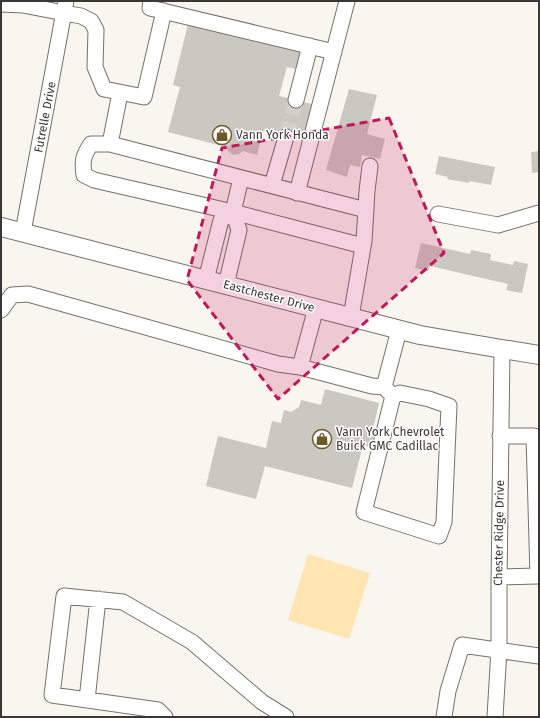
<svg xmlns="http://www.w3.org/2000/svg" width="540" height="718" viewBox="0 0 540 718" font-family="'Fira Sans',sans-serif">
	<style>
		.park { fill: #fee5b1 }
		.building { fill: #cbc8c2 }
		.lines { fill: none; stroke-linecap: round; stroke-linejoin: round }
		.minor-tunnel { stroke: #d3d0ca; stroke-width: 15; stroke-dasharray: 15 8; stroke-linecap: butt }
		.minor-casing { stroke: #74726c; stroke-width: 17 }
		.major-casing { stroke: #74726c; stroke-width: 20 }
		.minor { stroke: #fff; stroke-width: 15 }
		.major { stroke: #fff; stroke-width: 18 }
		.marked { fill: #c2185b; fill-opacity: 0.2; stroke: #c2185b; stroke-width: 3; stroke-dasharray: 8 5; stroke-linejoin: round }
		.labels { text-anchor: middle; stroke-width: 3; stroke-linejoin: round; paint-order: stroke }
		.street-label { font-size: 12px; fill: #393836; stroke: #fff }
		.poi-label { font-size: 12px; fill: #393836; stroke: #fff; text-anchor: start }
	</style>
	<rect width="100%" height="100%" fill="#f9f6ef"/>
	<path class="park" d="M308,554L370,573L349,639L288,620Z"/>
	<path class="building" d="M188,24L300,51L296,69L287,67L279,96L312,104L303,141L263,131L257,155L243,151L239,154L233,155L228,151L226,147L168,132L180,87L173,85Z
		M349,89L377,95L367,134L385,139L380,159L362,155L360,167L350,165L347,177L326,170Z
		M539,151V172L532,173L531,152Z
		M439,156L495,167L491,185L469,181V183L447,179L448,177L435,174Z
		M421,243L470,254L471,250L491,254L490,260L513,265L514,261L528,264L522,293L506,290L508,284L430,266L428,271L415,268Z
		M325,389L379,403L373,429L378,430L373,448L363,445L352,488L265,466L256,499L206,486L218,436L266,448L272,421L281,423L284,410L291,412L299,407L301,400L321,405Z"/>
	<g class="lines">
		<path class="minor-tunnel" d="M286,137L296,100"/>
		<g class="minor-casing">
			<path id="minor" d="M151,1L150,8L334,52
				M1,4L23,5L64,13L81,16L91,21L96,30L95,67L104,89L144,97L164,11
				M296,100L310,46
				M110,144L120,93
				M272,185L286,137
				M297,193L347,1
				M233,212L241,178
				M438,214L498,225L539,213
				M23,232L66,1
				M363,246L233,212L94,180L84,175C82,161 83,156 91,144H110L366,210
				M206,280L221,220L233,212L239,230L226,285
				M316,308L300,367L372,386L384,387L399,330
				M1,310L12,295L28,294L278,364L300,367
				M351,317L364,241L367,191L370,166
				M384,387L393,396L364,512L439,536L444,522L449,406L429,399L400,393L393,396
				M499,577L538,576L534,436H500
				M87,700L98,599
				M165,717L158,710L52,695L64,596L123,602L192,642L262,702L286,717
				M444,717L448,691L462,645L539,656
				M495,717L499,649V586L502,349"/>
		</g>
		<g class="major-casing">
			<path id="major" d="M1,227L420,335L502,349L539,355"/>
		</g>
		<use href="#minor" class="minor"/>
		<use href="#major" class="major"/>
	</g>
	<path class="marked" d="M389,118L444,253L278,399L187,280L222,148Z"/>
	<defs>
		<g id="shop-ring" transform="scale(1)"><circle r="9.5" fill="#fff" stroke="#6f5929" stroke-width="1.5"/><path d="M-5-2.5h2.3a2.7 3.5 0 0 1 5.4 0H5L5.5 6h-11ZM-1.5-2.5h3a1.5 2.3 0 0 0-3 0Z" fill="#6f5929"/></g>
	</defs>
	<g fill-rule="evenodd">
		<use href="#shop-ring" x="222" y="135"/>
		<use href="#shop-ring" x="322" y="439"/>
	</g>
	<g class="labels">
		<g class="street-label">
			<text transform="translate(45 117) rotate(-79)" y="4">Futrelle Drive</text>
			<text transform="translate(269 296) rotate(15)" y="4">Eastchester Drive</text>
			<text transform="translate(499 533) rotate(-89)" y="4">Chester Ridge Drive</text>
		</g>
		<g class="poi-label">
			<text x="236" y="139">Vann York Honda</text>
			<text x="336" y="436">Vann York Chevrolet<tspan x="336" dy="14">Buick GMC Cadillac</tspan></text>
		</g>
	</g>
	<rect width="540" height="718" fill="none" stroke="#393836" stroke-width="4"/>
</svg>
